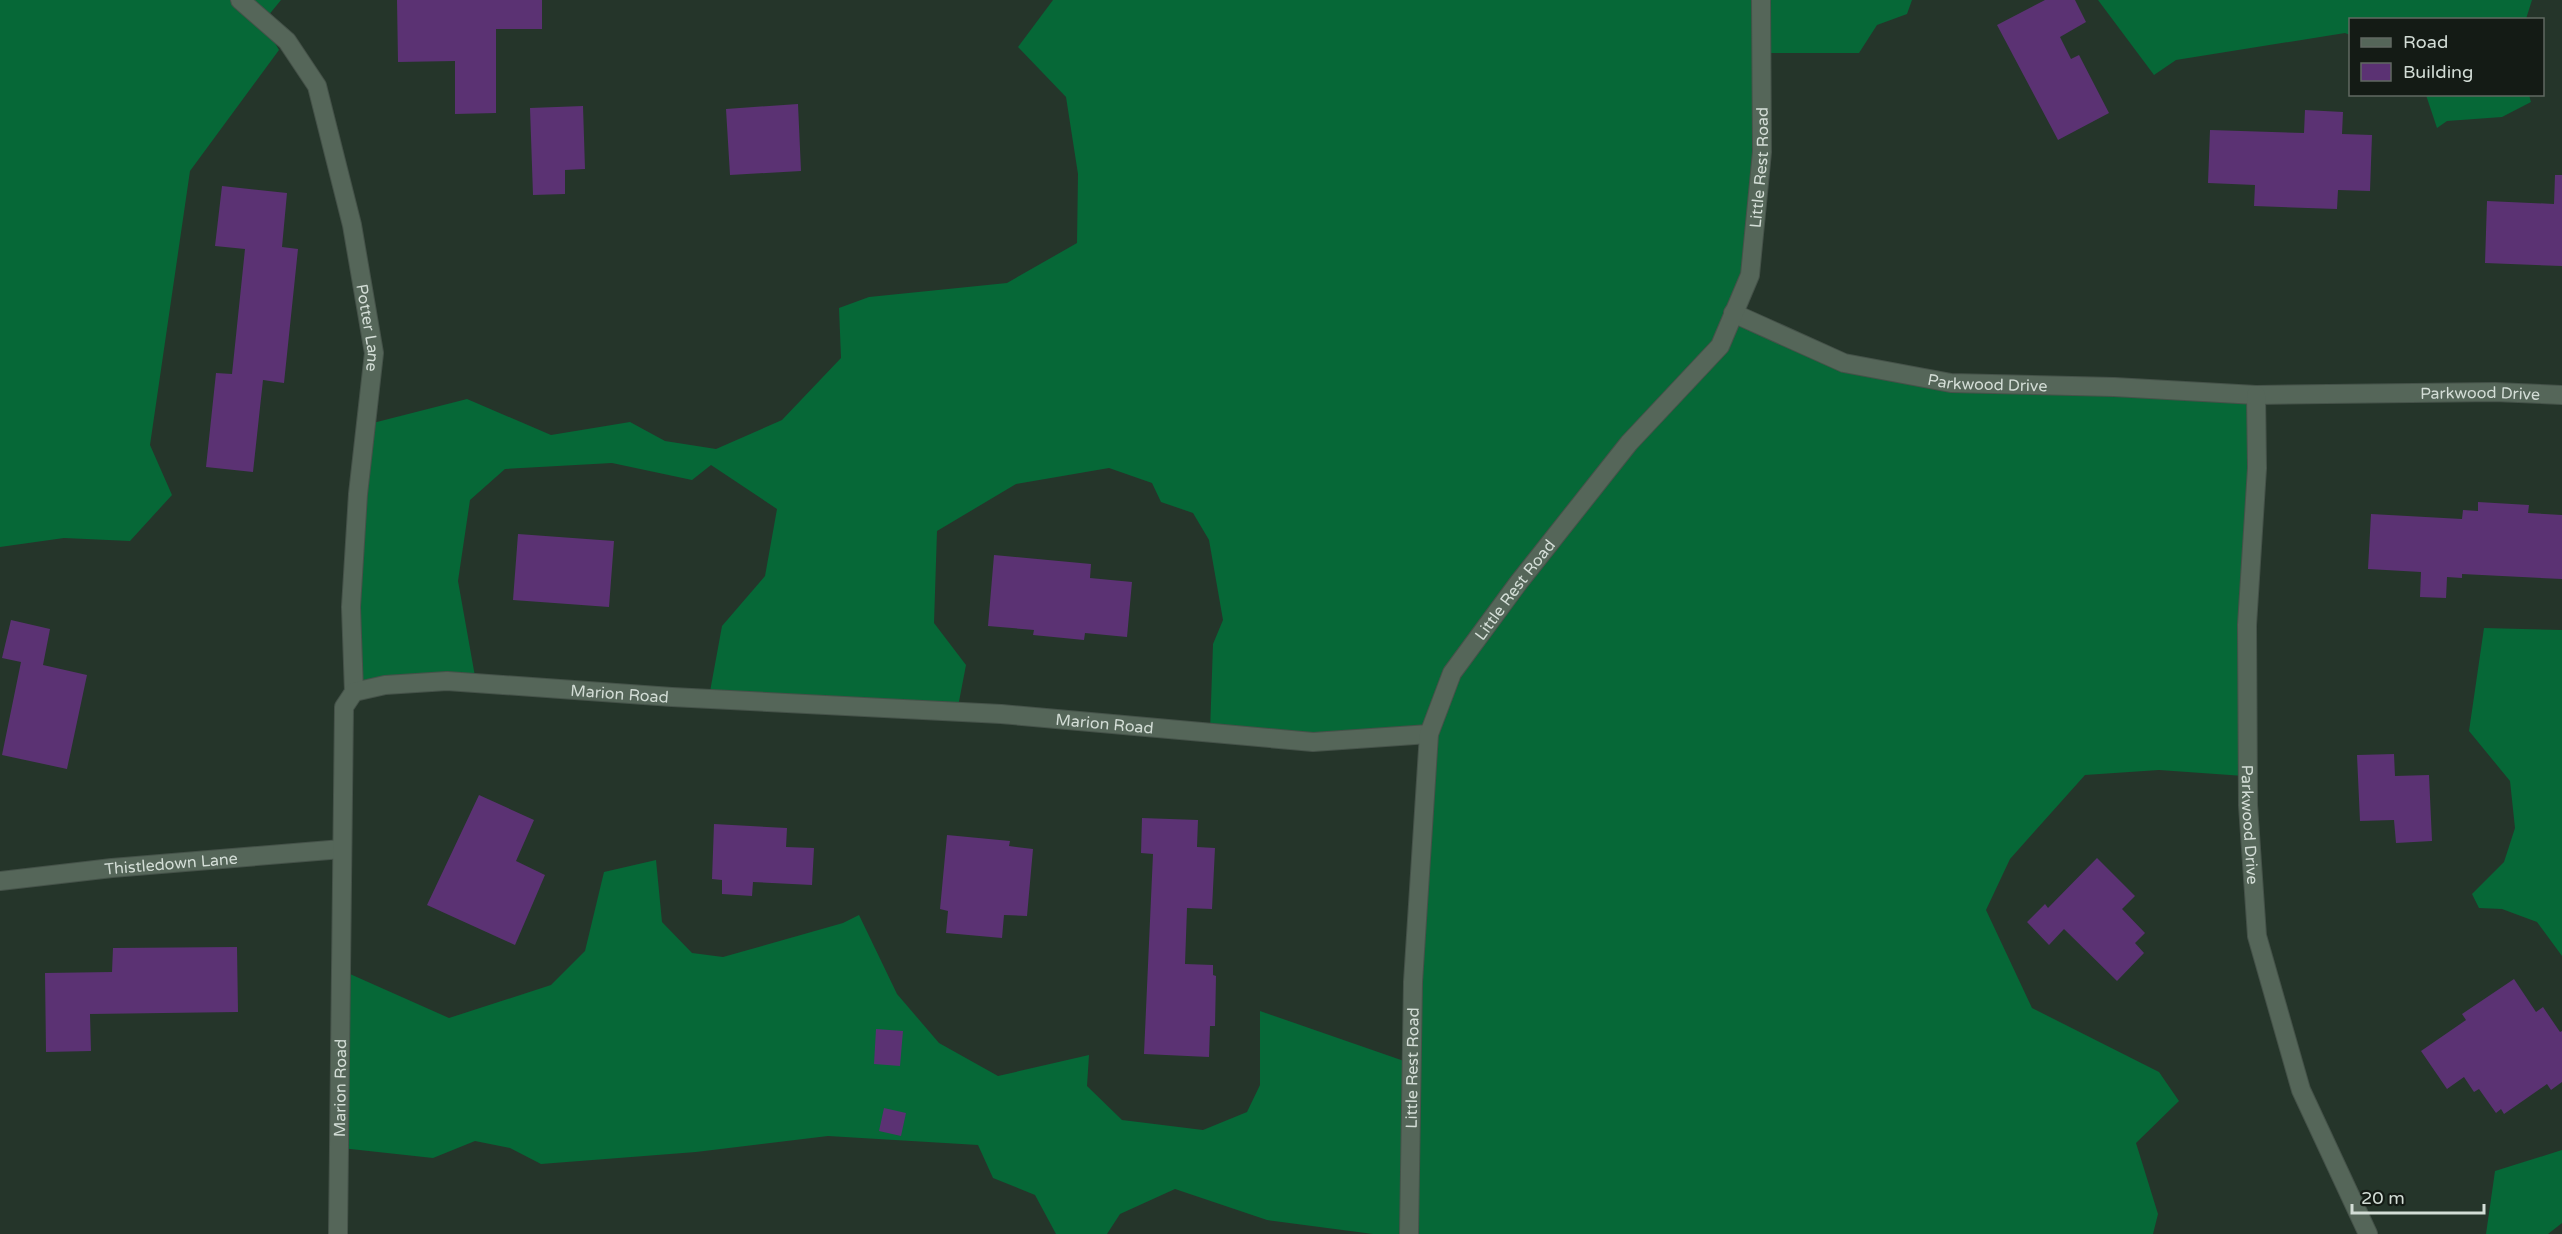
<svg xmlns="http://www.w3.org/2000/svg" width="2562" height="1234" viewBox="0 0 2562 1234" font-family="'Varela Round',sans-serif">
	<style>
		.forest { fill: #066837 }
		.building { fill: #5b3273 }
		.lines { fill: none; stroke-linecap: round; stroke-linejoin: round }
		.minor-casing { stroke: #455249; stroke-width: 20 }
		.minor { stroke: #556659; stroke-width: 18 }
		.labels { text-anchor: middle; stroke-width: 4.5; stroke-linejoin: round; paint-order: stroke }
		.street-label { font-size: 16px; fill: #d3ddd6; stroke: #141b15 }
	</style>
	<rect width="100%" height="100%" fill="#25352a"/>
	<path class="forest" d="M0,0H281L263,22L279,50L190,171L150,445L172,495L130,541L64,538L0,547Z
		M1053,0H1912L1907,14L1877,25L1859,53H1764L1752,242L1735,306L1842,368L2253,403L2244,776L2159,770L2085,775L2010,859L1986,910L2032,1008L2159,1072L2179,1101L2136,1143L2158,1214L2153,1234H1373L1267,1220L1175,1189L1120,1214L1107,1234H1056L1035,1195L993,1178L978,1145L828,1136L696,1152L541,1164L510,1148L475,1141L433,1158L341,1148V970L449,1018L551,985L585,951L604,872L656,860L662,922L692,953L723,957L843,923L859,915L897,994L939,1043L998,1076L1089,1055L1087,1086L1122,1120L1203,1130L1247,1112L1260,1085V1011L1404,1061L1425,750L1416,739L1210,732L1213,644L1223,620L1209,540L1193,513L1161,502L1152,483L1109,468L1016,484L937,531L934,623L966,665L957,712L709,697L722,626L765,576L777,509L711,465L692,480L612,463L505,469L470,500L458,581L476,682L352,693L365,425L467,399L551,435L630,422L665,441L716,449L782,420L841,358L839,308L869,297L1007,283L1077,243L1078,174L1066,97L1018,47Z
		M2098,0H2532L2526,19L2350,20V35L2345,33L2176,60L2154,75Z
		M2426,95H2529L2531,102L2502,117L2447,121L2437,128Z
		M2484,628L2562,630V956L2537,922L2502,909L2479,908L2472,894L2504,862L2515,828L2510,781L2469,731Z
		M2562,1150V1223L2548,1234H2486L2495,1171Z"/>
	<path class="building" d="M397,0H542V29H496V113L455,114V61L398,62Z
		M2045,0H2075L2086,22L2060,37L2071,59L2079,55L2109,113L2058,140L1997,25Z
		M798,104L801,171L730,175L726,109Z
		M583,106L585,169L565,170V194L533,195L530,108Z
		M2305,110L2343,112L2342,134L2372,135L2370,191L2338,190L2337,209L2254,206L2255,185L2208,183L2210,130L2304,133Z
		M2555,175H2562V266L2485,263L2487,201L2554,204Z
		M222,186L287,193L282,247L298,249L284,383L263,380L253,472L206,467L216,373L232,374L245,249L215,246Z
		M2478,502L2529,505L2528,513L2562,515V579L2462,574V578L2447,577L2446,598L2420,597L2421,572L2368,569L2371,514L2462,519L2463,510L2478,511Z
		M518,534L614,541L609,607L513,600Z
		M994,555L1091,564L1090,578L1132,582L1127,637L1085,633L1084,640L1033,635L1034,630L988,626Z
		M11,620L50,629L43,665L87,675L67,769L2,755L21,662L2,658Z
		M2394,754L2395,776L2429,775L2432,841L2396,843L2394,820L2360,821L2357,755Z
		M479,795L534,820L516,861L545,875L515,945L427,905Z
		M1142,818L1198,820L1197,847L1215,848L1212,909L1187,908L1185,964L1213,965V975L1216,976L1215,1026H1210L1209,1057L1144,1054L1153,854L1141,853Z
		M714,824L787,828L786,847L814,848L812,885L753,882L752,896L722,894V880L712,879Z
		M947,835L1010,841L1009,846L1033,849L1027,916L1004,915L1002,938L946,933L948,911L940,909Z
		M2097,858L2135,896L2122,909L2145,933L2135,943L2144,953L2117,981L2064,929L2049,945L2027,922L2045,904L2048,908Z
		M237,947L238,1012L90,1014L91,1051L46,1052L45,973L112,972L113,948Z
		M2514,979L2536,1012L2543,1007L2560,1032L2562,1031V1082L2551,1090L2547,1084L2504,1114L2501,1109L2496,1113L2479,1089L2474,1092L2464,1077L2447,1089L2421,1051L2466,1020L2462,1014Z
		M876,1029L903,1031L900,1066L874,1064Z
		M884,1108L906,1113L901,1136L879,1131Z"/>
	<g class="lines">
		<g class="minor-casing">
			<g id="minor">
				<path id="s1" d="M240,0L287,41L317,86L352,225L374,353L358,494L351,607L354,692"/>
				<path id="s2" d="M1733,313L1844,363L1951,383L2114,387L2256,395L2495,392L2562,395"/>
				<path id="s3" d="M2256,395L2257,468L2247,625L2248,805L2257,936L2301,1090L2368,1234"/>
				<path id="s4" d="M0,881L112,868L342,849"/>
				<path id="s5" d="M338,1234L344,707L354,692L385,685L447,681L672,697L1001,714L1313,742L1429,734"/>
				<path id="s6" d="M1409,1234L1413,982L1429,734L1452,673L1519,582L1629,443L1720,346L1750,275L1762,152L1761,0"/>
			</g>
		</g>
		<use href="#minor" class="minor"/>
	</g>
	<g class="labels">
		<g class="street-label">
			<text dy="6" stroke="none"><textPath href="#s6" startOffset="1174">Little Rest Road</textPath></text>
			<text dy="6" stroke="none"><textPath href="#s1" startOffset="364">Potter Lane</textPath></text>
			<text dy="6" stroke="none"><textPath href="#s2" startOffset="267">Parkwood Drive</textPath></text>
			<text dy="6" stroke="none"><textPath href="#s2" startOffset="760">Parkwood Drive</textPath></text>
			<text dy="6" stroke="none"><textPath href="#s6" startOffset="670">Little Rest Road</textPath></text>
			<text dy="6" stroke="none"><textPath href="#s5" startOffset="812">Marion Road</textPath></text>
			<text dy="6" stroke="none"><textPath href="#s5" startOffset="1298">Marion Road</textPath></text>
			<text dy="6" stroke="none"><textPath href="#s3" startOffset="430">Parkwood Drive</textPath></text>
			<text dy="6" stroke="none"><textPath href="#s4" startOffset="172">Thistledown Lane</textPath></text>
			<text dy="6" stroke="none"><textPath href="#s6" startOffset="166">Little Rest Road</textPath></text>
			<text dy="6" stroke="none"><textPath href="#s5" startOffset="146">Marion Road</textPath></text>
		</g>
	</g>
	<rect x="2349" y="18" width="195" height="78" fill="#141b15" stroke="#606962" stroke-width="1.5"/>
	<rect x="2361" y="38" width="30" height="9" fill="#556659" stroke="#606962" stroke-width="1.5"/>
	<text x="2403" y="48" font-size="18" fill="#d3ddd6">Road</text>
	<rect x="2361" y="63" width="30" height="18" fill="#5b3273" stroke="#606962" stroke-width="1.5"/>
	<text x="2403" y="78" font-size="18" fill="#d3ddd6">Building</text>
	<path d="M2352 1204v9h132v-9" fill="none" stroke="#d3ddd6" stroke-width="3"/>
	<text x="2361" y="1204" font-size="18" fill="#d3ddd6" stroke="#141b15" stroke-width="4.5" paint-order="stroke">20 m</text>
</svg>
